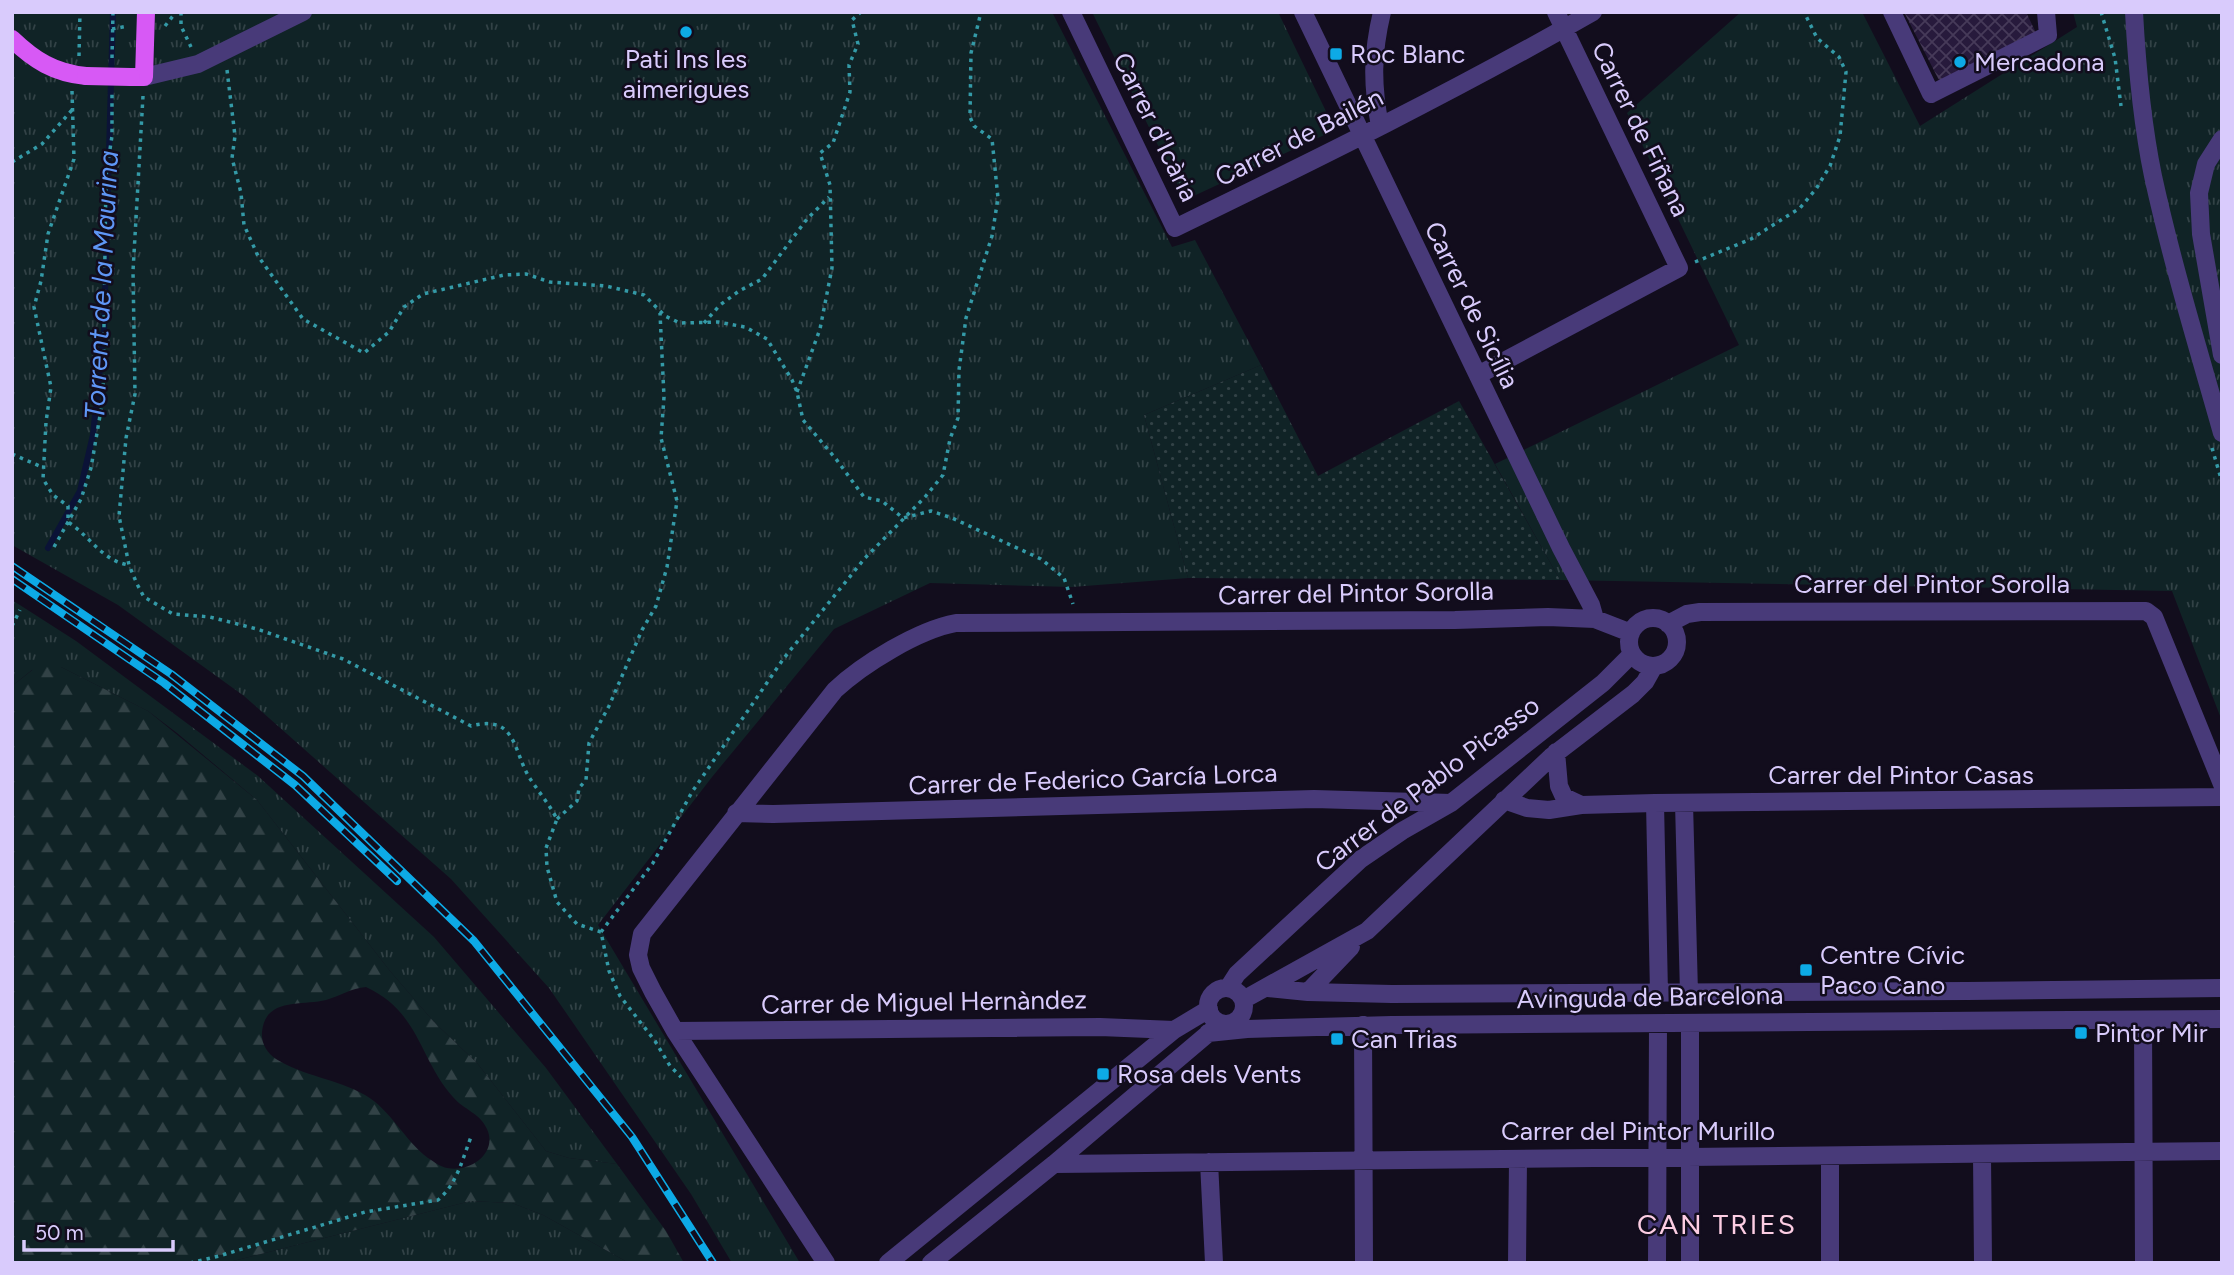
<svg xmlns="http://www.w3.org/2000/svg" width="2234" height="1275" viewBox="0 0 2234 1275" font-family="Figtree,sans-serif">
	<style>
		.grass { fill: url(#grass-tufts) }
		.forest { fill: url(#forest-firs); fill-rule: evenodd }
		.park { fill: url(#park-dots) }
		.pitch { fill: #102326 }
		.lines { fill: none; stroke-linecap: round; stroke-linejoin: round }
		.stream { stroke: #0b1337; stroke-width: 6 }
		.building { fill: url(#building-cross-hatch) }
		.path { stroke: #349aa7; stroke-width: 3.5; stroke-dasharray: 3.5 5; stroke-linecap: butt }
		.minor { stroke: #483a79; stroke-width: 18 }
		.major { stroke: #d759f5; stroke-width: 18 }
		.rail-casing { stroke: #0daae6; stroke-width: 8 }
		.rail { stroke: #120d1d; stroke-width: 5; stroke-dasharray: 16; stroke-linecap: butt }
		.major-bridge { stroke: #d759f5; stroke-width: 18 }
		.poi-dot { fill: #0daae6; stroke: #120d1d; stroke-width: 2.5 }
		.labels { text-anchor: middle; stroke-width: 5; stroke-linejoin: round; paint-order: stroke }
		.poi-label { font-size: 26px; fill: #d9cbfc; stroke: #120d1d; text-anchor: start }
		.street-label { font-size: 26px; fill: #d9cbfc; stroke: #120d1d }
		.water-label { font-size: 28px; font-style: italic; fill: #5f96f6; stroke: #120d1d }
		.neighbourhood-label { font-size: 28px; letter-spacing: 2px; fill: #fccde3; stroke: #120d1d }
	</style>
	<defs>
		<pattern id="grass-tufts" width="24" height="20" patternUnits="userSpaceOnUse" patternTransform="scale(1.75)"><rect width="24" height="20" fill="#102326"/><path d="M3 7l-1-3M5 7V3M7 7l1-3M15 17l-1-3M17 17v-4M19 17l1-3" fill="none" stroke="#324246"/></pattern>
		<pattern id="forest-firs" width="22" height="20" patternUnits="userSpaceOnUse" patternTransform="scale(1.75)"><rect width="22" height="20" fill="#102326"/><path d="M5 1l3.5 6h-7zM16 11l3.5 6h-7z" fill="#324246"/></pattern>
		<pattern id="park-dots" width="8" height="8" patternUnits="userSpaceOnUse" patternTransform="scale(1.75)"><rect width="8" height="8" fill="#102326"/><path d="M2 2h.1M6 6h.1" fill="none" stroke="#324246" stroke-width="1.8" stroke-linecap="round"/></pattern>
		<pattern id="building-cross-hatch" width="8" height="8" patternUnits="userSpaceOnUse" patternTransform="scale(1.75)"><rect width="8" height="8" fill="#271a3c"/><path d="M0 0l8 8M0 8l8-8" fill="none" stroke="#463a59"/></pattern>
	</defs>
	<rect width="100%" height="100%" fill="#120d1d"/>
	<path class="grass" d="M12,12H1052L1172,247L1195,240L1261,365L1144,415L1188,578L1072,587L930,583L834,629L712,777L598,925L800,1263H732L691,1194L549,988L451,879L244,696L118,605L12,545Z
		M1092,12H1278L1335,130L1185,200Z
		M1741,12H1862L1920,126L2077,27L2073,12H2222V721L2172,591L1560,580L1495,464L1739,345L1627,113Z
		M12,600L76,641L258,776L434,937L546,1068L617,1164L569,1158L546,1151L477,1063L434,1022L390,971L257,800L177,733L148,711L61,667L32,670L12,686Z
		M471,1201L512,1203L543,1215L629,1263H225Z"/>
	<path class="forest" d="M40,664L61,667L148,711L257,800L390,971L434,1022L477,1063L546,1151L569,1158L617,1164L666,1231L684,1263H629L543,1215L512,1203L471,1201L225,1263H12V686ZM366,987C420,1012 419,1059 453,1097C464,1110 480,1113 487,1129C498,1153 470,1173 447,1168C441,1167 434,1162 428,1158C404,1140 391,1110 365,1095C337,1079 303,1076 276,1059C267,1053 261,1043 262,1032C265,997 302,1006 326,1000C340,996 351,988 366,987Z"/>
	<path class="park" d="M1261,365L1318,476L1459,401L1560,580L1188,578L1144,415Z"/>
	<path class="pitch" d="M685,12H727L693,28Z"/>
	<g class="lines">
		<path class="stream" d="M48,548L80,491L93,435L104,329L113,12"/>
	</g>
	<path class="building" d="M1904,12H2026L2038,37L1942,86Z"/>
	<g class="lines">
		<path class="path" d="M181,12V26L191,47
			M2101,12L2115,58L2121,106
			M165,26L176,12
			M112,29L128,26
			M79,56L80,12
			M112,58L113,12
			M227,70L235,136L232,158L241,193L244,225L258,256L303,319L364,353L389,332L404,307L423,294L504,275L526,274L550,282L606,286L644,295L665,316L680,323L718,322L745,327L767,339L792,380L797,392L803,420L836,459L864,497L882,501L903,518L931,511L952,518L1041,559L1064,578L1073,604
			M72,91L74,159L48,234L41,281L34,307L51,387L46,422L43,479L53,495L68,506V522C90,536 102,561 129,565
			M143,96L133,271L135,394L126,438L119,516L129,565L137,584L144,597L173,614L210,617L257,629L343,659L471,726C516,714 513,750 529,777C538,791 549,804 557,819L546,848L547,867L557,902L577,924L601,932L609,971L620,996L655,1041L670,1066L681,1077
			M12,162L42,144L72,110
			M1695,262L1751,239L1800,208L1816,189L1830,166L1840,136L1846,72L1839,57L1817,38L1804,12
			M704,323L720,305L739,291L762,279L807,219L829,197
			M797,392L820,329L832,268L830,185L820,153L833,143L850,92L849,65L858,44L852,20L861,12
			M2212,448L2222,482
			M12,454L44,468
			M54,547L81,499L91,468L103,398L106,176L112,136V94
			M12,626L20,610
			M557,819L577,801L579,788L586,780L589,743L609,706L642,630L656,606L667,567L677,501L661,438L664,397L660,313
			M601,932L653,863L692,792L784,658L865,558L925,497L943,475L950,439L958,418L959,370L966,318L992,236L998,198L992,139L974,126L970,117L971,53L981,12
			M12,1262L15,1263
			M190,1263L219,1256L365,1212L438,1200C457,1184 462,1160 471,1137"/>
		<path class="minor" d="M1071,12L1175,228C1317,159 1457,90 1593,12
			M1303,12L1561,548L1591,605L1595,619
			M1892,12L1931,94L2048,35L2046,12
			M2134,12C2137,67 2142,123 2153,176C2172,263 2198,348 2222,433
			M144,77L198,64L303,12
			M1380,126C1372,85 1372,54 1382,12
			M2222,139L2206,164L2199,193L2201,234L2222,355
			M1478,375L1679,268L1556,12
			M1629 642a24 24 0 1 1 48 0a24 24 0 1 1-48 0Z
			M1668,624L1687,614L1700,612L2146,611L2154,617L2222,784
			M1556,752L1559,786L1564,797L1581,805
			M1504,800L1527,808L1549,810L1581,805L1655,803L2222,797
			M1655,803L1659,993
			M1684,803L1689,993
			M736,813L773,814L1314,799L1451,803
			M1228,988L1237,974L1361,859L1402,831L1451,803L1603,683L1632,654
			M1268,988L1308,992L1392,994L1967,991L2222,988
			M1208 1006a18 18 0 1 1 36 0a18 18 0 1 1-36 0Z
			M1308,992L1351,947
			M1243,1000L1367,931L1551,757L1633,694L1645,682L1654,666
			M2143,1020L2144,1263
			M1690,1023V1263
			M1363,1025L1364,1263
			M675,1031L1100,1027L1174,1030
			M1208,1033L1247,1029L1392,1025L2222,1019
			M1830,1156V1263
			M1982,1156L1983,1263
			M1209,1162L1214,1263
			M1054,1164C1443,1159 1832,1158 2222,1151
			M826,1263L675,1031L653,992L641,968L638,955L642,934L835,690C863,664 918,630 956,623L1455,620L1548,617L1595,619L1631,633
			M888,1263L1174,1030L1209,1009
			M931,1263L1054,1164L1217,1026
			M1517,1263L1518,1159
			M1657,1263L1658,1024"/>
		<path class="major" d="M12,39C34,60 54,73 86,76
			M131,77H144L146,12"/>
		<g class="rail-casing">
			<path id="rail" d="M12,566L171,674L303,776L474,941L632,1137L713,1263
				M12,579L164,683L295,785L397,881"/>
		</g>
		<use href="#rail" class="rail"/>
		<path class="major-bridge" d="M86,76L131,77"/>
	</g>
	<g class="poi-dot">
		<circle cx="686" cy="32" r="7"/>
		<rect x="1329" y="47" width="14" height="14" rx="3.5"/>
		<circle cx="1960" cy="62" r="7"/>
		<rect x="1799" y="963" width="14" height="14" rx="3.5"/>
		<rect x="2074" y="1026" width="14" height="14" rx="3.5"/>
		<rect x="1330" y="1032" width="14" height="14" rx="3.5"/>
		<rect x="1096" y="1067" width="14" height="14" rx="3.5"/>
	</g>
	<g class="labels">
		<g class="poi-label">
			<text x="1350" y="63">Roc Blanc</text>
			<text x="686" y="68" text-anchor="middle">Pati Ins les<tspan x="686" dy="30">aimerigues</tspan></text>
			<text x="1974" y="71">Mercadona</text>
			<text x="1820" y="964">Centre Cívic<tspan x="1820" dy="30">Paco Cano</tspan></text>
			<text x="2095" y="1042">Pintor Mir</text>
			<text x="1351" y="1048">Can Trias</text>
			<text x="1117" y="1083">Rosa dels Vents</text>
		</g>
		<g class="street-label">
			<text transform="translate(1156 127) rotate(64)" y="9">Carrer d'Icària</text>
			<text transform="translate(1641 129) rotate(64)" y="9">Carrer de Fiñana</text>
			<text transform="translate(1299 137) rotate(-27)" y="9">Carrer de Bailén</text>
			<text transform="translate(1472 305) rotate(64)" y="9">Carrer de Sicília</text>
			<text x="1932" y="593">Carrer del Pintor Sorolla</text>
			<text transform="translate(1356 593) rotate(-1)" y="9">Carrer del Pintor Sorolla</text>
			<text x="1901" y="784">Carrer del Pintor Casas</text>
			<text transform="translate(1093 779) rotate(-2)" y="9">Carrer de Federico García Lorca</text>
			<text transform="translate(1427 784) rotate(-37)" y="9">Carrer de Pablo Picasso</text>
			<text transform="translate(1650 997) rotate(-1)" y="9">Avinguda de Barcelona</text>
			<text transform="translate(924 1002) rotate(-1)" y="9">Carrer de Miguel Hernàndez</text>
			<text x="1638" y="1140">Carrer del Pintor Murillo</text>
		</g>
		<g class="water-label">
			<text transform="translate(101 285) rotate(-87)" y="10">Torrent de la Maurina</text>
		</g>
		<g class="neighbourhood-label">
			<text x="1717" y="1234">CAN TRIES</text>
		</g>
	</g>
	<rect width="2234" height="1275" fill="none" stroke="#d9cbfc" stroke-width="28"/>
	<path d="M24 1240v10h149v-10" fill="none" stroke="#d9cbfc" stroke-width="3.5"/>
	<text x="35" y="1240" font-size="21" fill="#d9cbfc" stroke="#120d1d" stroke-width="5" paint-order="stroke">50 m</text>
</svg>
